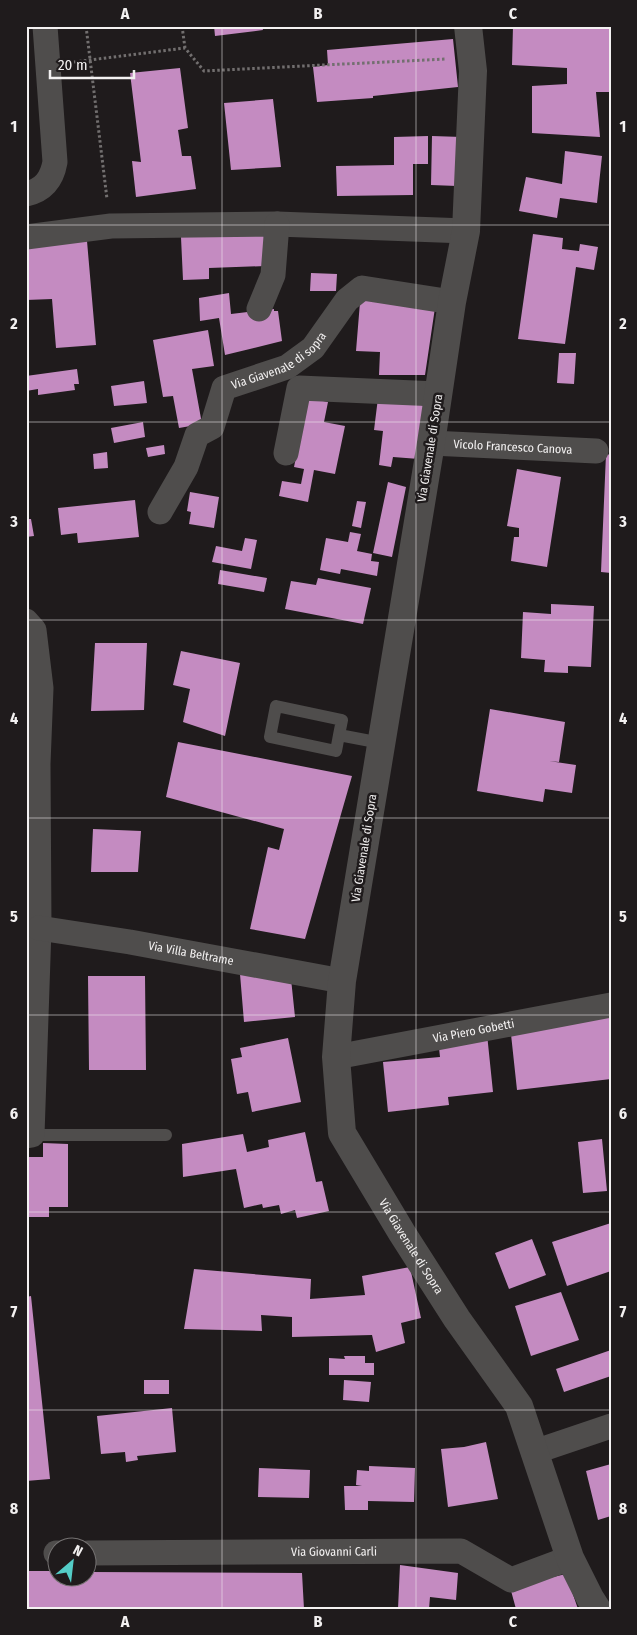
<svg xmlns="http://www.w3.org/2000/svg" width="637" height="1635" viewBox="0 0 637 1635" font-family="'Fira Sans Condensed',sans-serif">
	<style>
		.building { fill: #c48bc1 }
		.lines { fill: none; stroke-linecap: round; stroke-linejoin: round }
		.path { stroke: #726f6f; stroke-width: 3; stroke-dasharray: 2.5 2.5; stroke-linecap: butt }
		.service { stroke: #4f4d4c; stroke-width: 12 }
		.minor { stroke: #4f4d4c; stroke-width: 25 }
		.tertiary { stroke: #4f4d4c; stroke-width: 28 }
		.grid { fill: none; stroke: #f3f1f1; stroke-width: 1; stroke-opacity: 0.55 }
		.labels { text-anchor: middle; stroke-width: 5; stroke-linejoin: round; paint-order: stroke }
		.street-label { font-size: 12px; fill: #f3f1f1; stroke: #1f1b1c }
		.neatline { fill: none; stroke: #f3f1f1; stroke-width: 2 }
		.grid-label { font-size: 16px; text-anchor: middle; font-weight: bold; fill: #f3f1f1 }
	</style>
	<rect width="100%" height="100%" fill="#1f1b1c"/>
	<path class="building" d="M214,26H262L263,30L215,36Z
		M513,26H611V92H596L600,137L532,133V86L567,84V68L512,65Z
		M453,39L458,87L373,96V98L317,102L313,67L328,65L327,50Z
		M180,68L188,128L178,130L182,156H191L196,189L136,197L132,161L141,162L130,73Z
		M273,99L281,167L231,170L224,103Z
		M428,136V164H413V195L337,196L336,166L394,165V137Z
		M432,136L462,137L457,186L431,185Z
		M565,151L602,156L597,203L560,198L557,218L519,211L526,177L562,184Z
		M263,212L265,266L209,268V279L183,280L180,216Z
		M533,234L563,238L562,249L579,251L580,244L598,247L594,270L576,267L565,344L518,339Z
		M87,241L96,345L56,348L52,299L26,300V245Z
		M311,273L337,274L336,291H310Z
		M361,290L436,301L425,375H379L380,352L356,351Z
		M229,293L231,314L274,309V311H278L282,341L225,355L219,318L200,321L199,298Z
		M208,330L214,366L192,369L202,424L179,428L173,396L163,397L153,340Z
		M559,353H576L574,384L557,383Z
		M77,369L79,384H74L75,390L38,395V389L26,391V376Z
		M144,381L147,403L114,406L111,386Z
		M308,398L328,402L324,422L345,426L335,474L314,470L308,502L279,496L282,481L301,484L304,469L294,467Z
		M378,398L427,406L419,459L393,457L391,467L379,465L383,431L374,430Z
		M143,422L145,437L114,443L111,428Z
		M164,445L165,454L148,457L146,448Z
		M107,452L108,468L94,469L93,454Z
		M606,454L611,455V573L601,572Z
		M517,469L561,477L547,567L511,561L514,537H519V528L507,526Z
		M388,482L406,487L392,557L373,553Z
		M190,492L219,497L214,528L189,524L191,512L187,511Z
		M135,500L139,537L78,543L77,533L61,535L58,508Z
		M357,501L366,502L361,528L352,526Z
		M26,519H31L34,536L26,537Z
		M350,532L361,534L357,551L372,554L371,561L379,562L377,576L341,569L340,574L320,570L326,538L348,542Z
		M245,538L257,540L251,569L212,562L216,546L242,551Z
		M220,570L267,578L264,592L218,584Z
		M318,578L371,588L363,624L285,609L291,581L316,585Z
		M551,604L594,606L591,667L568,666V673L544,672L545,660L521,658L523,612L551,614Z
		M95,643H147L144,710L91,711Z
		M181,651L240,663L225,736L183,722L190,689L173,685Z
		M490,709L565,722L559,762L549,761L576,765L572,793L545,789L543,802L477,791Z
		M178,742L352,776L305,939L250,929L268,847L279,850L284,829L166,797Z
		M93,829L141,831L138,872H91Z
		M290,969L295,1017L244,1022L240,974Z
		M88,976H145L146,1070H89Z
		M611,1014V1079L517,1090L510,1025Z
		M487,1034L493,1092L448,1097L449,1105L388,1112L383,1062L440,1057L438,1039Z
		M288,1038L301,1102L252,1112L248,1092L237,1094L231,1059L242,1057L240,1048Z
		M305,1132L316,1182L322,1181L329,1211L297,1218L295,1210L281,1214L279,1205L263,1208L262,1204L244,1208L236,1169L183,1177L182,1144L243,1134L247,1152L269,1147L268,1140Z
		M602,1139L607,1191L583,1193L578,1142Z
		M43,1143L68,1144V1207H49V1217H26V1157H43Z
		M611,1223V1271L567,1286L552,1242Z
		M532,1239L546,1275L509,1289L495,1253Z
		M410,1267L421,1318L401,1323L405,1343L376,1352L372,1335L292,1337V1317L261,1315L262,1331L184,1329L194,1269L311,1279L310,1299L365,1295L362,1276Z
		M561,1292L579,1340L531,1356L515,1306Z
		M31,1296L50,1479L26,1481V1297Z
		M611,1350V1376L564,1392L556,1369Z
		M344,1356H365V1363H374V1375H329V1358L345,1359Z
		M144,1380H169V1394H144Z
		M344,1380L371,1382L369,1402L343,1400Z
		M172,1408L176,1452L137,1456L138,1460L126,1462L125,1452L101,1454L97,1416Z
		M486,1442L498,1499L448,1507L441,1449L464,1447Z
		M611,1464V1516L598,1520L586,1471Z
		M369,1466L415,1468L414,1502L368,1501V1510H345L344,1486H362L356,1485L357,1470L369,1471Z
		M259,1468L310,1470L309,1498L258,1497Z
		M400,1565L458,1573L456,1600L430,1597L429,1609H398Z
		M26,1571H58V1578H88V1572L302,1573L304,1609H27Z
		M566,1574L578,1609H516L510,1587Z"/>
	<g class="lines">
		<path class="path" d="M86,26L107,199
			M182,26L185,48
			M74,62L185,48L204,71L445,59"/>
		<path class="service" d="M339,735L336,751L270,737L276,706L342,720L339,735L381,743
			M32,1135H166"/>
		<g class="minor">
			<path d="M26,194C44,190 52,179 55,162L45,26"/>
			<path d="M26,237L111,226L277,224L466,231"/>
			<path d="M259,309L273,275L277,224"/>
			<path id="s1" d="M431,443L596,451"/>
			<path d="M286,453L299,388L438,394"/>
			<path id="s2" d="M160,512L186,467L197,435L212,427L224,388L287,367L313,348L347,300L362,288L452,302"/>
			<path d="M26,621L34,630L41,688L38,764L39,928L32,1135L26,1136"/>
			<path id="s3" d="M39,928L130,942L342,981"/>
			<path id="s4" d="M336,1057L611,1005"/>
			<path d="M534,1452L611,1426"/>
			<path d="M56,1553H58"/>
			<path id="s5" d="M88,1553L461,1551L511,1580L570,1558"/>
		</g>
		<path class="tertiary" id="s6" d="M468,26L473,71L466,231L452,302L431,443L342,981L336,1057L342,1133L402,1233L457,1319L519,1406L570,1558L590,1598L597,1609"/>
	</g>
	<path class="grid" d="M222,26V1609M416,26V1609M26,225H611M26,422H611M26,620H611M26,818H611M26,1015H611M26,1212H611M26,1410H611"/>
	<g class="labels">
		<g class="street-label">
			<text dy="4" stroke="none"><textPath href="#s2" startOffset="206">Via Giavenale di sopra</textPath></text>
			<text dy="4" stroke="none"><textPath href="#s1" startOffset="82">Vicolo Francesco Canova</textPath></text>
			<text transform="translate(430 448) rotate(-81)" y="4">Via Giavenale di Sopra</text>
			<text transform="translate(364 848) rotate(-81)" y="4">Via Giavenale di Sopra</text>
			<text dy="4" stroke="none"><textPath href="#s3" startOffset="154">Via Villa Beltrame</textPath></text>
			<text dy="4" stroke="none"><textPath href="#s4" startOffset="140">Via Piero Gobetti</textPath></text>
			<text dy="4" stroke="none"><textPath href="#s6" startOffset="1251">Via Giavenale di Sopra</textPath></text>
			<text dy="4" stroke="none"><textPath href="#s5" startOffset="246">Via Giovanni Carli</textPath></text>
		</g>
	</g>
	<rect width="637" height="1635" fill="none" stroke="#1f1b1c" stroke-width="55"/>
	<g transform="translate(72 1562) rotate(28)"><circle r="24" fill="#1f1b1c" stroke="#747171"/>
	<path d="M0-4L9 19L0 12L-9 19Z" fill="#54cdc7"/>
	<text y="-8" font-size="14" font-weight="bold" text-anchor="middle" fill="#f3f1f1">N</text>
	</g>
	<path d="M50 70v8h84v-8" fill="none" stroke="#f3f1f1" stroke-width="2.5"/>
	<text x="58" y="70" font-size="15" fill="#f3f1f1" stroke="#1f1b1c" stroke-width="4" paint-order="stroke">20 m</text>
	<rect x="28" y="28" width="582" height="1580" class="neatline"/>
	<g class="grid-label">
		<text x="125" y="19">A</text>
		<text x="318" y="19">B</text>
		<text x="513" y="19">C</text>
		<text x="14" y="132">1</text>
		<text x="623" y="132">1</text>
		<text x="14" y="329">2</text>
		<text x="623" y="329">2</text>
		<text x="14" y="527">3</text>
		<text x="623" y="527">3</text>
		<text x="14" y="724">4</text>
		<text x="623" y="724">4</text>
		<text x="14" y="922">5</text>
		<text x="623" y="922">5</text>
		<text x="14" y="1119">6</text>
		<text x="623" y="1119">6</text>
		<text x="14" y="1317">7</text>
		<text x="623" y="1317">7</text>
		<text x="14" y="1514">8</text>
		<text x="623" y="1514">8</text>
		<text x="125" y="1627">A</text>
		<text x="318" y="1627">B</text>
		<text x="513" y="1627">C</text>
	</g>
</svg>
